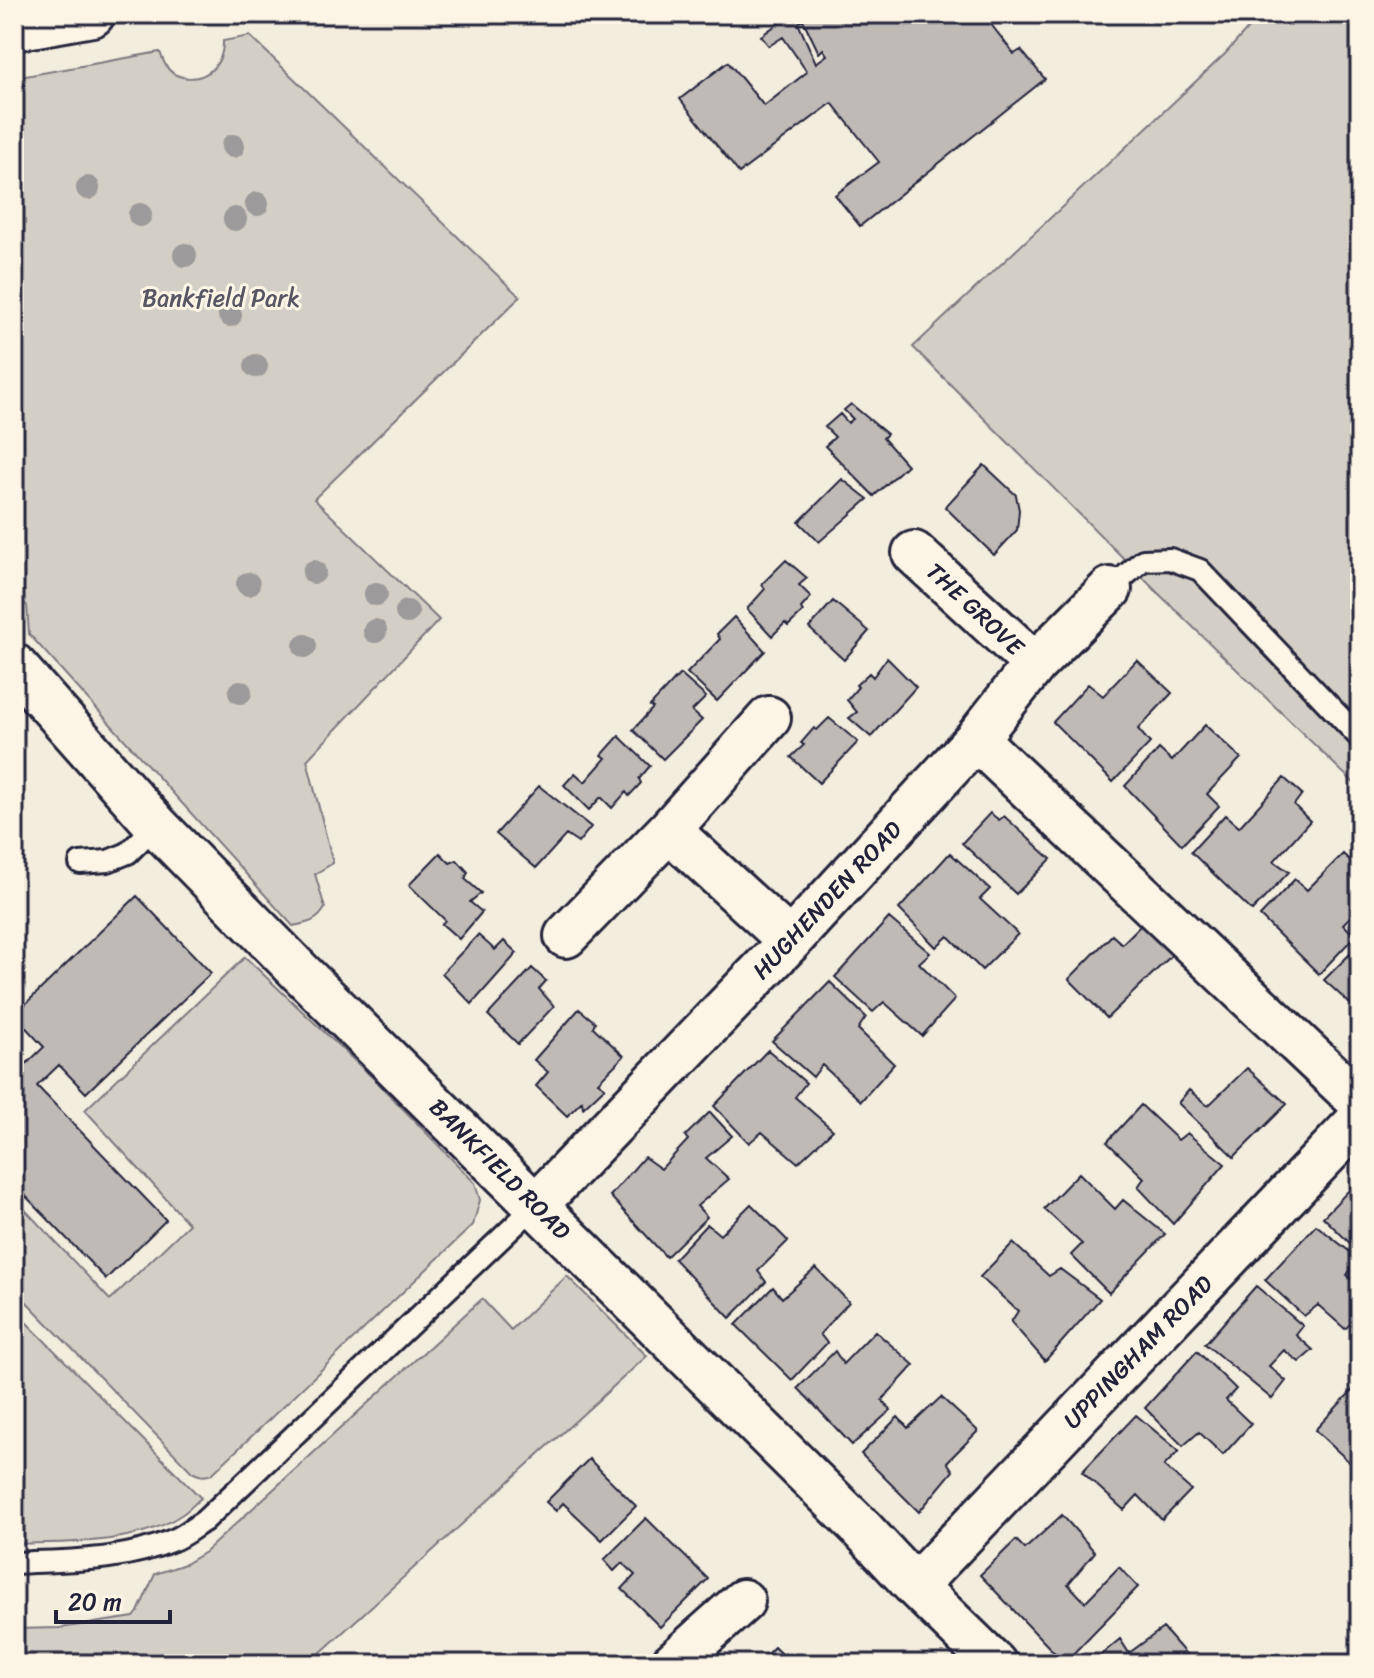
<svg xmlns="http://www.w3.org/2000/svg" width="1374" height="1678" viewBox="0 0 1374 1678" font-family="Sriracha,sans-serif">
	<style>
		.green { fill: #d4cfc6; stroke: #7b7880; stroke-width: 2 }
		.building { fill: #bfbab6; stroke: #22223b; stroke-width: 2; fill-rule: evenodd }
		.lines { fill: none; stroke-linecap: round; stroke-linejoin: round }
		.service-casing { stroke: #22223b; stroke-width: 26 }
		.minor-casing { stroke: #22223b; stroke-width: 48 }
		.tertiary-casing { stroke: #22223b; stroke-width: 50 }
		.service { stroke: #fcf5e5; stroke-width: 20 }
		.minor { stroke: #fcf5e5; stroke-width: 42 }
		.tertiary { stroke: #fcf5e5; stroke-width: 44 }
		.tree { fill: #9d9a9b }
		.labels { text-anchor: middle; stroke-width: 6; stroke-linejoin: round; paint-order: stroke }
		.park-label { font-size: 24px; fill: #575665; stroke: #fcf5e5 }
		.street-label { font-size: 24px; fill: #22223b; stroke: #fcf5e5 }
	</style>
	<rect width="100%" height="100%" fill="#f3edde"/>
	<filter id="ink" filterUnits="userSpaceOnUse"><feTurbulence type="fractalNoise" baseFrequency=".0125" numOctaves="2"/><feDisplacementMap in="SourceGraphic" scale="16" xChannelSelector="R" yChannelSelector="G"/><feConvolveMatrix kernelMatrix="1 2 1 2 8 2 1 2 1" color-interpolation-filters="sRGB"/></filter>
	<g filter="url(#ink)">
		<path class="green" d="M1261,14H1360V789L1158,593L913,347L1225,54Z
			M250,36L520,297L314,499L439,620L307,760L333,863L315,874L325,908C317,922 308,923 293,926L29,634L27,606L14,591V78L160,52C163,60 166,69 174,74C200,86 224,68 223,41Z
			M245,957L377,1082L475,1183L480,1200L473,1225L212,1474C204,1477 200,1476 192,1472L14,1289V1198L110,1300L189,1224L85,1110Z
			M567,1276L647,1356L308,1664H14V1629L60,1628L134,1617L138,1612L155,1574L185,1564L205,1552L482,1299L511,1330Z
			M14,1310L201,1498C194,1504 188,1511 181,1515C137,1545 66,1542 14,1544Z"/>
		<path class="building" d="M791,14H983L1014,54L1021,50L1045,79L860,226L835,195L879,162L832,103L739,173L680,99L728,62L764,106L807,72L783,37L769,46L761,36ZM803,20L819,53L823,49L827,55L816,63L798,23Z
			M851,404L887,434L883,438L907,465L874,496L825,446L835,437L825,427L840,414L848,423L853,419L844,410Z
			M984,465L1016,495L1019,510L1017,530L994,555L945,507Z
			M842,479L868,499L819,542L799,522Z
			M786,560L807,578L799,585L811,597L801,608L803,612L788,626L785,623L772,636L747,609L765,589L762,584Z
			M833,601L869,631L844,660L809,628Z
			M734,617L765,651L717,701L687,673L720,639L717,634Z
			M887,658L916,687L871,737L849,718L857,712L847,700L858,687L856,685L869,673L873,677Z
			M1137,660L1172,693L1138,729L1150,743L1113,782L1053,722L1088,684L1103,696Z
			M680,674L706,697L692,711L702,720L663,759L633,730L653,708L650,706Z
			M829,718L858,742L819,783L791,757L804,745L801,743L814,728L817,730Z
			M1205,725L1241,758L1207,794L1219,806L1182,845L1125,786L1159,749L1172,761Z
			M619,736L650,766L639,779L641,783L629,796L626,792L612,808L601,797L589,810L564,785L575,773L585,782L606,758L602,755Z
			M1284,778L1302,794L1294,805L1310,821L1274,861L1289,872L1252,911L1191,852L1225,815L1239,827Z
			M539,786L591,827L578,843L566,835L536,868L496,834Z
			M990,813L999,820L1004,816L1051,859L1016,894L962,843Z
			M440,853L450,863L457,860L468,872L465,879L481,893L470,902L482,912L459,939L442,924L445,920L409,885Z
			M950,853L990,889L980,899L1018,934L982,970L948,936L936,947L899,909Z
			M1343,854L1360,870V907L1343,924L1355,936L1319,974L1260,916L1295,879L1307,890Z
			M137,896L211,973L86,1093L59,1065L37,1086L166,1220L106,1279L14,1184V1060L22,1068L44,1047L14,1015Z
			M889,918L930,953L919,963L955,999L922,1036L884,1002L873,1012L835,977Z
			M1142,924L1173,954L1107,1018L1069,979L1112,935L1122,944Z
			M478,935L495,950L504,941L517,953L472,1004L442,973Z
			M1360,944V1013L1324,980Z
			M532,968L546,981L539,989L554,1006L518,1044L488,1015Z
			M830,982L866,1017L858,1029L894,1064L861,1101L822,1065L813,1077L772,1041Z
			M579,1009L595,1022L593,1027L624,1056L598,1082L605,1087L583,1108L582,1101L567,1116L536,1086L548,1072L534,1060Z
			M768,1050L806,1083L795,1097L833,1130L798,1163L762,1132L749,1143L714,1106Z
			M1247,1068L1287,1104L1234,1157L1178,1103L1189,1090L1208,1106Z
			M1141,1105L1178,1140L1187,1133L1225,1164L1173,1224L1138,1187L1144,1178L1107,1142Z
			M710,1112L732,1136L706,1158L729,1179L697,1206L707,1217L666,1257L610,1196L644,1157L661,1169L688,1140L685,1136Z
			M1079,1173L1115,1209L1123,1200L1165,1234L1109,1293L1071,1255L1082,1244L1044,1209Z
			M1353,1186L1360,1192V1253L1323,1217Z
			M751,1204L788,1241L758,1271L766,1282L730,1318L674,1259L707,1224L720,1235Z
			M1316,1225L1359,1259L1347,1275L1360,1287L1359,1316L1345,1329L1318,1305L1304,1316L1265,1280Z
			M1013,1243L1049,1276L1060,1269L1100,1299L1045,1361L1011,1322L1018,1311L980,1277Z
			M816,1268L849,1302L820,1334L827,1343L792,1380L736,1325L773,1287L782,1298Z
			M1256,1286L1303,1326L1296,1335L1313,1350L1299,1362L1284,1350L1269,1366L1286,1381L1272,1399L1205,1344Z
			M875,1331L914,1365L882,1400L891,1410L852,1445L798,1388L835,1351L843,1364Z
			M1197,1351L1236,1389L1226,1400L1251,1424L1223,1455L1199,1432L1183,1446L1145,1408Z
			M1360,1382V1472L1315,1430Z
			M941,1397L978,1431L947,1462L953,1471L919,1512L861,1454L898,1417L908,1428Z
			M1136,1415L1179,1451L1164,1466L1191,1490L1162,1520L1138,1495L1124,1510L1082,1472Z
			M589,1459L636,1506L602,1540L563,1503L556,1511L546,1502Z
			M1062,1515L1095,1552L1068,1584L1085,1602L1119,1567L1138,1587L1064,1663L980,1575L1016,1540L1025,1549Z
			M646,1518L708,1579L660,1627L622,1589L635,1575L622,1563L614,1571L604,1560Z
			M1163,1628L1192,1661L1188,1664H1097L1100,1661L1097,1658L1120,1639L1129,1653Z
			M774,1647L791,1664H757Z"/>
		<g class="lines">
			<g class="service-casing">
				<path id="service" d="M1110,589L1143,560L1170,559L1200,570L1360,738
					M80,863L108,861L128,853L156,825
					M14,1563C68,1560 122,1562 173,1540C184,1536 194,1527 204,1521L536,1205"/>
			</g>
			<g class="minor-casing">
				<path id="minor" d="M914,553L1035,664
					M14,665L156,825L300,972L862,1529L915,1586L995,1664
					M976,739L1360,1102
					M669,830L790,941
					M566,936L669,830L769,718
					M536,1205L790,941L976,739L1035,664L1110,589
					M915,1586L1360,1119
					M672,1664L743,1601"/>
			</g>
			<g class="tertiary-casing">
				<path id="tertiary" d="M14,28L92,14"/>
			</g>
			<use href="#service" class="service"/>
			<use href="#minor" class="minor"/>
			<use href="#tertiary" class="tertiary"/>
		</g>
		<g class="tree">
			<circle cx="233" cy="146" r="12"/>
			<circle cx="88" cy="188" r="12"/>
			<circle cx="257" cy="204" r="12"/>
			<circle cx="140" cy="215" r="12"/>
			<circle cx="235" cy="219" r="12"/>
			<circle cx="185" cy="255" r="12"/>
			<circle cx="230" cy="315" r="12"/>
			<circle cx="256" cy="366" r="12"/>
			<circle cx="314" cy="572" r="12"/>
			<circle cx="248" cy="584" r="12"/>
			<circle cx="376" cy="594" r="12"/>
			<circle cx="407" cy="612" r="12"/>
			<circle cx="375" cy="631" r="12"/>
			<circle cx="305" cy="646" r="12"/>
			<circle cx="240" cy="692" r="12"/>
		</g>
	</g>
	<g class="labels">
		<g class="park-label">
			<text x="221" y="306">Bankfield Park</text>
		</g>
		<g class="street-label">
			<text transform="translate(975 609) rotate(43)" y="8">THE GROVE</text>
			<text transform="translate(827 900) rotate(-47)" y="8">HUGHENDEN ROAD</text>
			<text transform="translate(500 1169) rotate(45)" y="8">BANKFIELD ROAD</text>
			<text transform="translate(1138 1352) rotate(-46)" y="8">UPPINGHAM ROAD</text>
		</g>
	</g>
	<rect width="1374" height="1678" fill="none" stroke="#fcf5e5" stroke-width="48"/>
	<rect x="24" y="24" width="1326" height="1630" fill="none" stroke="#22223b" stroke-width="3" filter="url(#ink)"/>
	<path d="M56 1610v12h114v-12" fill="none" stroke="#22223b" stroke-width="4"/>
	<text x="68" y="1610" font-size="24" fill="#22223b" stroke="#fcf5e5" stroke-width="6" paint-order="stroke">20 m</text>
</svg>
